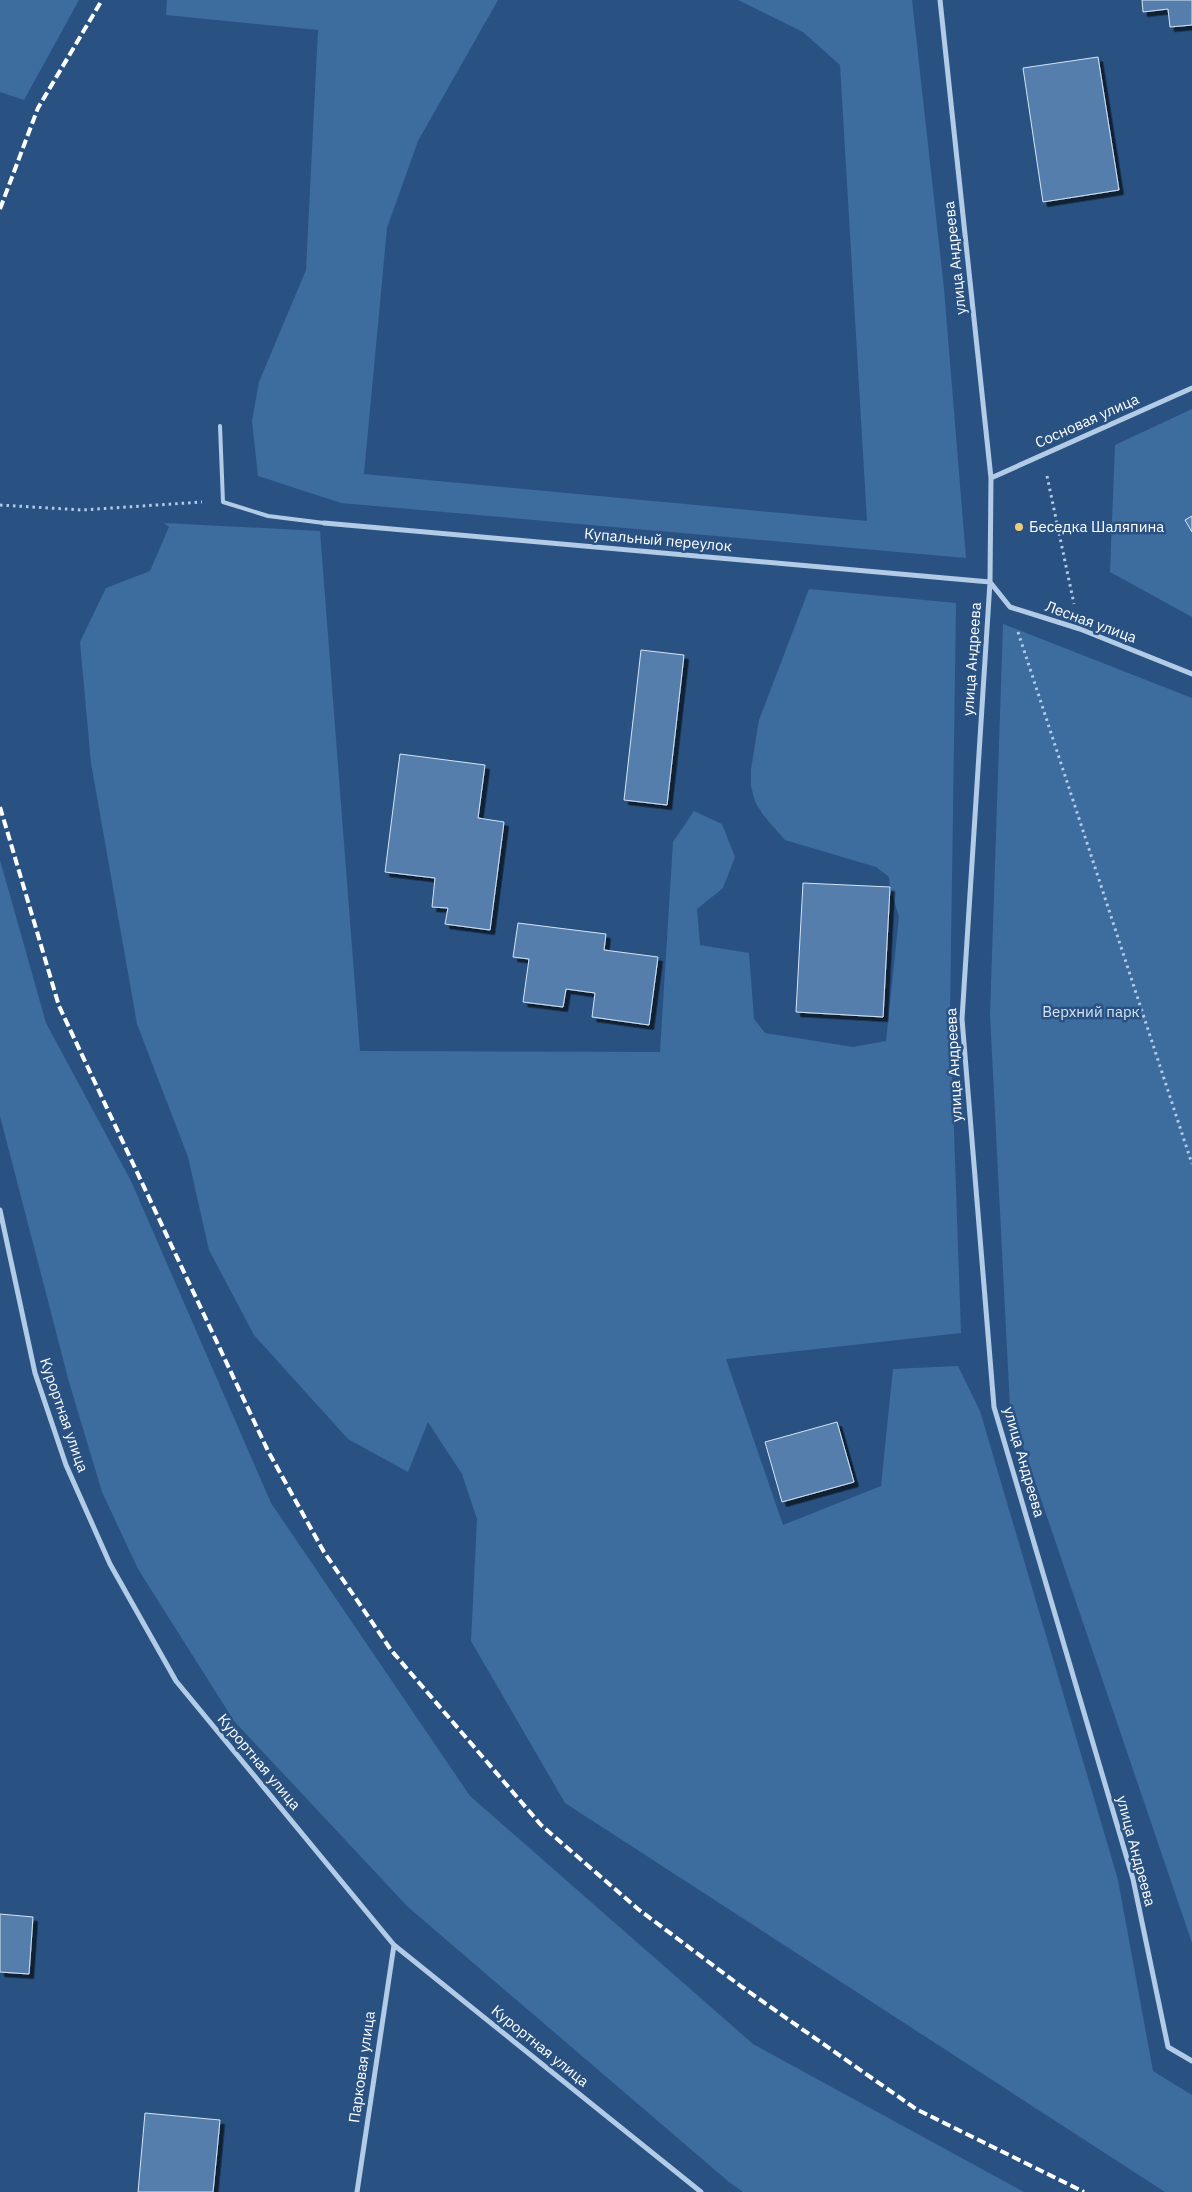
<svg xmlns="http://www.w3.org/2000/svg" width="1192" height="2192" viewBox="0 0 1192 2192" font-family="'IBM Plex Sans',sans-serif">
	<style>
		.green { fill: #3d6c9f }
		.building { fill: #557eac; stroke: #d5e5f5; filter: url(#shadow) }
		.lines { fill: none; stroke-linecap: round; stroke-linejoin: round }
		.path { stroke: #b2cbe7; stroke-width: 3; stroke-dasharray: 2.5 4; stroke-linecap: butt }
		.service { stroke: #b2cbe7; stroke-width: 4 }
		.minor { stroke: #b2cbe7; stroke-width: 5 }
		.rail { stroke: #fff; stroke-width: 4; stroke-dasharray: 9 4; stroke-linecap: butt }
		.poi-dot { fill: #eeca79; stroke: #295283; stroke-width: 2 }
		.labels { text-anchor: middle; stroke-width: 5; stroke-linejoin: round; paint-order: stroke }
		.street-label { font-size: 15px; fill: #fff; stroke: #295283 }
		.poi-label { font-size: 15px; fill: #fff; stroke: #295283; text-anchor: start }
		.park-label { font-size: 15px; fill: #d5e5f5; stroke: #295283 }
	</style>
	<defs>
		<filter id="shadow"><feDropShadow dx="4.5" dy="4.5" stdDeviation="0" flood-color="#0009"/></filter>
	</defs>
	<rect width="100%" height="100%" fill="#295283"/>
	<path class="green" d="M0,0H79L24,100L0,92Z
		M167,0H498L418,141L387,228L364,474L867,521L840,65L803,32L738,0H912L944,289L966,558L341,503L258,476L252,421L259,382L306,270L318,30L166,15Z
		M1192,409V617L1110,572L1115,445Z
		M164,523L320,531L360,1051L660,1052L673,842L694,811L722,824L735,857L723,888L697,909L700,945L749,953L754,1019L765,1033L853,1047L886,1041L899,917L890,887L889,877L876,867L785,840L764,816L755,802L751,786V769L759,720L809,589L956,603L950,1016L961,1333L726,1359L783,1525L881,1486L893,1369L958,1366L980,1411L1118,1880L1153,2071L1192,2095V2192H1165L565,1803L471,1641L477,1519L462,1474L428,1422L408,1472L348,1439L254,1335L209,1250L188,1157L137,1024L91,763L80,642L106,588L150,571L169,527Z
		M1003,624L1192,698V1943L1010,1408L990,1015Z
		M0,860L46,1023L131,1181L271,1503L470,1796L753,2044L1024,2192H743L729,2182L408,1907L234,1721L138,1569L102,1492L69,1382L0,1116Z"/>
	<path class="building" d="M1142,0H1192V25L1170,27L1168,9L1143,12Z
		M1098,57L1119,190L1043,202L1023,68Z
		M1192,516V532L1185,520Z
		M641,650L684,655L667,805L624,800Z
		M400,754L485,765L478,818L504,822L490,930L445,924L448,908L432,907L435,878L385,872Z
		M803,883L890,887L883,1017L796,1012Z
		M518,923L606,934L604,950L658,957L649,1025L592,1017L595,993L566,989L563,1007L523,1002L529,959L513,957Z
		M837,1422L854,1482L782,1502L765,1442Z
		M0,1914L33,1917L29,1974L0,1972Z
		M145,2113L220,2120L213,2192H138Z"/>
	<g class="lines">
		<path class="path" d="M1047,476L1074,604
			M0,505L82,510L202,502
			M1018,632L1192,1164"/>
		<path class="service" d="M220,426L223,502L268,516L324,523"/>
		<path class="minor" d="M940,0L991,478L990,582L962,1019L994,1407L1133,1879L1168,2047L1192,2061
			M991,478L1192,388
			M324,523L990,582L1010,607L1080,629L1192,674
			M0,1210L35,1373L66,1465L110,1564L176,1681L394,1945L701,2192
			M357,2192L394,1945"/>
		<path class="rail" d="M0,209L38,108L102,0
			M0,807L59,1006L268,1451L324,1552L391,1650L541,1825L638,1909L742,1987L916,2109L1084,2192"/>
	</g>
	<circle class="poi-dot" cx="1019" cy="527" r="5"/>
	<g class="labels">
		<g class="street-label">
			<text transform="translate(955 258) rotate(-96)" y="5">улица Андреева</text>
			<text transform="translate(1087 421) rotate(-24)" y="5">Сосновая улица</text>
			<text transform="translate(658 540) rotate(5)" y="5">Купальный переулок</text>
			<text transform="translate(1091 622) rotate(20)" y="5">Лесная улица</text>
			<text transform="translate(972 659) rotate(-86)" y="5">улица Андреева</text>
			<text transform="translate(954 1065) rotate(-93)" y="5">улица Андреева</text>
			<text transform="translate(64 1415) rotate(71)" y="5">Курортная улица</text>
			<text transform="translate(1024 1462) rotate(74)" y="5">улица Андреева</text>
			<text transform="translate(259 1762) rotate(50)" y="5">Курортная улица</text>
			<text transform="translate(1136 1851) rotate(75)" y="5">улица Андреева</text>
			<text transform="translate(540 2046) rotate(39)" y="5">Курортная улица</text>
			<text transform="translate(362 2067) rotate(-82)" y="5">Парковая улица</text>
		</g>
		<g class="poi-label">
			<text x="1029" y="532">Беседка Шаляпина</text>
		</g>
		<g class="park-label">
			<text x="1091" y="1017">Верхний парк</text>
		</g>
	</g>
</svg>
